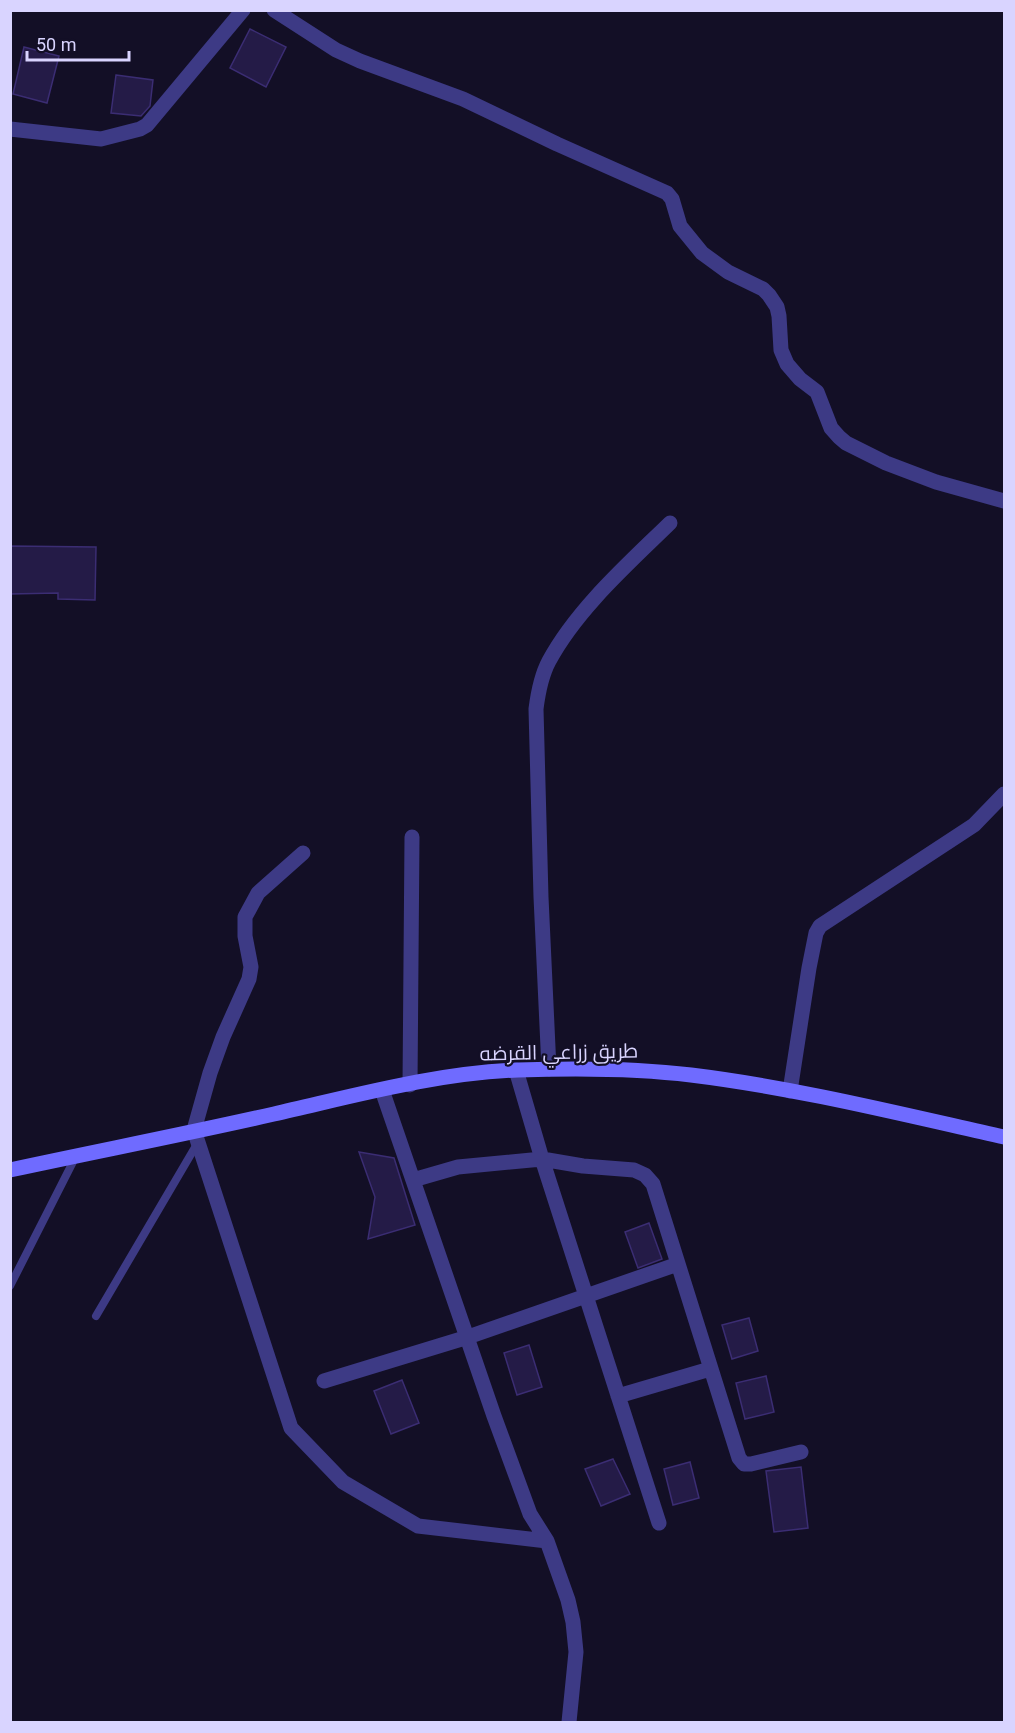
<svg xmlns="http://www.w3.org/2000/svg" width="1015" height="1733" viewBox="0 0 1015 1733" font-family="Roboto,Cairo,sans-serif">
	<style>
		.building { fill: #241b47; stroke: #3b2d73; stroke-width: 1.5 }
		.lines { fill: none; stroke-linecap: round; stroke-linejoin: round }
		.lane { stroke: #3d3a85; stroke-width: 8 }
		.street { stroke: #3d3a85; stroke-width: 15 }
		.secondary { stroke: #6f6bff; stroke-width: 15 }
		.labels { text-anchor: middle; stroke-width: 4.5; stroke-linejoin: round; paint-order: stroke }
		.street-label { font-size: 20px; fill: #d9d4ff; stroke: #130f26 }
	</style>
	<rect width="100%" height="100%" fill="#130f26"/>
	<path class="building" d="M250,29L286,47L266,87L230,68Z
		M24,47L59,56L47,103L13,94Z
		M116,75L153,80L150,106L141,116L111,113Z
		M10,546L96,547L95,600L58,599V593L10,594Z
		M359,1152L394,1158L415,1225L368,1239L375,1197Z
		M649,1223L662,1259L638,1268L625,1232Z
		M749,1318L758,1351L732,1359L722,1325Z
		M529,1345L542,1387L517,1395L504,1353Z
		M766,1376L774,1412L745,1419L736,1383Z
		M402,1380L419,1423L391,1434L374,1391Z
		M613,1459L630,1494L601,1506L585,1469Z
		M690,1462L699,1498L673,1505L664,1469Z
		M801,1467L808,1528L774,1532L766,1471Z"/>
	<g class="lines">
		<path class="lane" d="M10,1286L76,1156
			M96,1316L197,1144"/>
		<path class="street" d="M274,10L336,50L360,61L463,99L557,144L667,193L672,199L680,226L702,253L728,272L763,289L769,295L777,307L779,316L781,350L787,364L800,379L817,392L831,428L839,437L846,443L886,463L936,482L1004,501
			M10,129L101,139L140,129L147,125L243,10
			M303,853L258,893L245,917V936L251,967L249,979L223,1037L210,1073L194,1130L291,1428L343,1482L418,1526L547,1541
			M549,1069L541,897L536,709C538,693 541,676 549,661C577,609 628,564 670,523
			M516,1070L542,1159L659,1523
			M410,1085L412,837
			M382,1090L494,1416L530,1514L547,1541L568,1600L573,1622L576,1652L569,1722
			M790,1091L809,968L816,933L820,926L974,825L1004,794
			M413,1180L458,1167L542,1159L583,1166L634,1170L645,1175L653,1184L739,1458L744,1464H751L801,1452
			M324,1381L468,1337L678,1264
			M618,1396L710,1369"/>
		<path class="secondary" d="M10,1170C98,1151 186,1134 274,1114C354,1096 436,1073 518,1070C575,1068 634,1068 691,1075C797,1088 901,1114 1004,1137"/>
	</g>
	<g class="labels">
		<g class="street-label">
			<text transform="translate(559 1052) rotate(-1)" y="7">طريق زراعي القرضه</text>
		</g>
	</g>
	<rect width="1015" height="1733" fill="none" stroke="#d9d4ff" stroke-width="24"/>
	<path d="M27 51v9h102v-9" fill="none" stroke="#d9d4ff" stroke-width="3"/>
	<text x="36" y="51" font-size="18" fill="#d9d4ff" stroke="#130f26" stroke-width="4.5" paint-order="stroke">50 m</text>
</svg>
